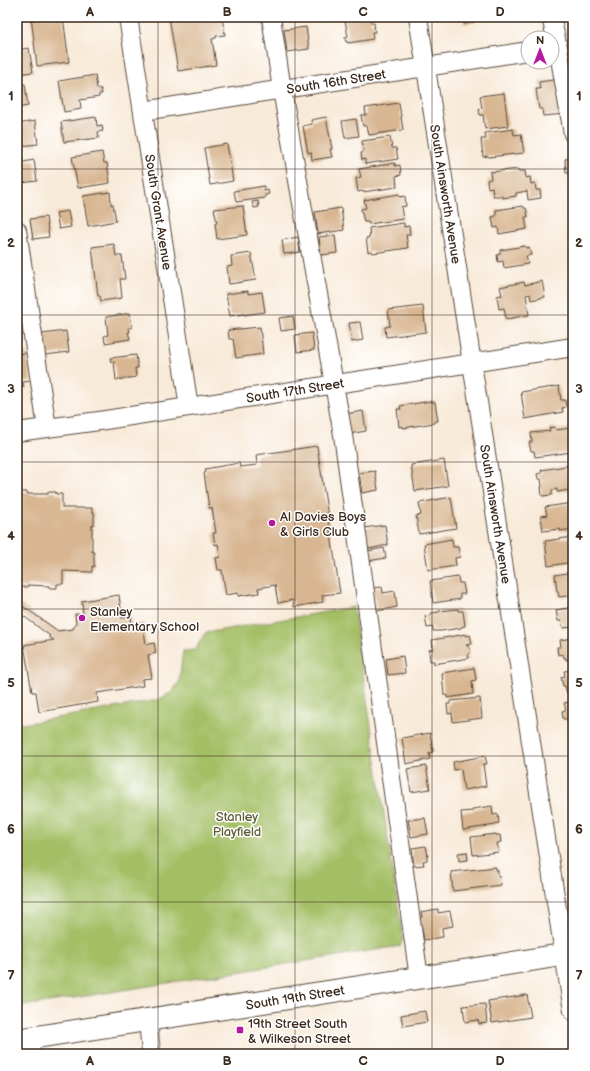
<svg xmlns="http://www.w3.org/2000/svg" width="590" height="1071" viewBox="0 0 590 1071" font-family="'Balsamiq Sans',sans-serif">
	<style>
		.green { fill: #a3be64; stroke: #6f7441 }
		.building { fill: #d8b691 }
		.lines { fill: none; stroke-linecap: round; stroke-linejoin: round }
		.minor-casing { stroke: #57473a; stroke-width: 20 }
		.major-casing { stroke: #57473a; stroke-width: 24 }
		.minor { stroke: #fff; stroke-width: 18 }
		.major { stroke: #fff; stroke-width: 22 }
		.grid { fill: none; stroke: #3b2a1e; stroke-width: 1; stroke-opacity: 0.55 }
		.poi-dot { fill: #b5179e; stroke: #fff; stroke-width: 1.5 }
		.labels { text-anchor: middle; stroke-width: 3; stroke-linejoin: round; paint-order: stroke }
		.street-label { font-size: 13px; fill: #3b2a1e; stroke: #fff }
		.poi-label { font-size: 13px; fill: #3b2a1e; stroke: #fff; text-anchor: start }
		.park-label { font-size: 13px; fill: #5f5e36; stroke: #fff }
		.neatline { fill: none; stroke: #3b2a1e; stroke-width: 1.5 }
		.grid-label { font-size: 13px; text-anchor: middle; font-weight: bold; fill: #3b2a1e }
	</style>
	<rect width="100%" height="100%" fill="#fff"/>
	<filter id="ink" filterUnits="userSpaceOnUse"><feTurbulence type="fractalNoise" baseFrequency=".025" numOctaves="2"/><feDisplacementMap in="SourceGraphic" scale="8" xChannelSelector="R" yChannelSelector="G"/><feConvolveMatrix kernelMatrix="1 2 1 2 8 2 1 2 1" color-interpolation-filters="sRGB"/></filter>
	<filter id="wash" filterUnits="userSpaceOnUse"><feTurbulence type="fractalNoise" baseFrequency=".012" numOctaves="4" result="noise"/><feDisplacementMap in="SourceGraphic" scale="16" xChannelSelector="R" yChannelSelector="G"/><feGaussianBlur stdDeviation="0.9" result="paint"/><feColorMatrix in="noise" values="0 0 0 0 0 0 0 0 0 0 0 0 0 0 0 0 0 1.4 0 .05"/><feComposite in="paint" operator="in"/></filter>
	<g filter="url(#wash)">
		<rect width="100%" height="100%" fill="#f8ead8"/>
		<path class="green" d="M353,607L403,939L400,946L17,1007V718L23,724L158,700L172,692L179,682L183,651L195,650L205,633Z"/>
		<g id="blocks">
			<path class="building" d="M31,17H63L69,62L37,66Z
				M169,17H222L225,35L216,36V38L212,39L216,65L178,71Z
				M364,17H371V23H374L375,32H372L373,39L348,43V42H346L345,37H348L345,20Z
				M453,17H473L474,22L464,24V18L454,20Z
				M306,27L309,49L287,52L284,30Z
				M29,48L33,72L17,74V50Z
				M95,75L97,89H101L102,94H99V97L80,100L81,109L64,112L59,81Z
				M560,79L565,114L543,116L542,109H539L536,89H540L539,82Z
				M25,84L28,106L17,108V85Z
				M504,93L508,126L485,129L483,115H480L479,109L482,108L480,96Z
				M399,103L403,130L369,135L367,126H363L361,115H366L365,108Z
				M96,117L97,126L102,125L103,131L98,132L99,138L64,142L61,122Z
				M326,117L332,149H330L332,157L312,160L311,152L308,153L303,126L312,124L311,120Z
				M356,119L359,136L345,138L342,121Z
				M35,121L38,144L20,146L17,124Z
				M513,129L514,135L521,134L524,153L489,157L488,156L483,157L481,139H486L485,133Z
				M390,137L392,148H396L398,159L365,164V159L362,160L361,153L363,152L362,141Z
				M227,144L233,181L210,185L204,148Z
				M102,152L104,163H107L110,183L78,188L72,157Z
				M573,158V173H566L565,159Z
				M34,160L37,181L21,183L18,163Z
				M395,163V166L400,165L401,175L396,176L397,187L363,192L362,191L358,192L356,178L361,177L359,169Z
				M519,169V171H525L526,178L530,177L531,184L535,183L536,190H540L541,198L528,200L527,191L516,193V196L502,198V196H493L492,187L488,188L487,180L491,179L490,172Z
				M264,186V191L268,190L269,194L265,195V198L236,202L234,191Z
				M110,192L111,205L113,204L116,221L88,226L83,196Z
				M399,194L400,197L405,196L406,206L401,207L403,219L369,224L368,222H364L361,209L366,208L364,200Z
				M258,201L259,207L254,208L252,202Z
				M243,206L247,235L217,239L215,223H217L214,209Z
				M523,206L524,208H526L528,217H525L527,229L499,234L498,227L494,228L492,217L496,216V210Z
				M341,208L344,230L318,234L315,212Z
				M68,211L71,227L59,229L56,213Z
				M46,217L49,237L33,239L30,219Z
				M404,223V227L409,226L410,235H406L408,248L373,253L372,251L368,252L366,238L370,237L369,228Z
				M573,223V233L569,234L568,224Z
				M335,235L337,253L321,255L319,237Z
				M298,237L300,252L284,254L282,240Z
				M114,244L116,256H122L125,279H120L122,298L101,301L100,296H98L92,247Z
				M525,246L526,248L529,247L531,255L526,256L528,264L504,268L503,261L498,262L497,255L500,254V250Z
				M251,253L256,280L229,284L227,267L232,266L231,256Z
				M542,281L545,297L531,300L530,294L526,295L529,315L506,319L504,308L499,309L497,296L502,295L500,287L524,282L525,285Z
				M248,291V294L262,292L265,312L244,315V314L230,316L226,294Z
				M423,306L426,332L386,337L385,327L390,326L388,310Z
				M130,313L132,327L129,328L130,332H128L130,339L105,343L104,336L108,335L106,317Z
				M293,316L295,329L281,331L279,318Z
				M360,322L363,340L352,342L349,323Z
				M260,327L263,354L236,358L233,339H229L228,330Z
				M66,331L69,352L45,355L42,334Z
				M312,333L314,350L297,352L295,335Z
				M27,353L31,381L23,382L24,387L17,388V354Z
				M136,355L138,368H135L136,377L116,380L114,362H111L110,358Z
				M559,386L561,400H565L566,407L562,408L563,412L525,419L521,392Z
				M431,401V402H435L438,421H434V423L403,428V426L399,427L397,409H401L400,406Z
				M363,411L366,431L349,434L346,414Z
				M555,427L556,430L571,428L572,434H573V439L571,440L572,452L535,457L534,451H531L529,442H532L531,433L550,431L549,428Z
				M317,446L340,593L322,595L323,602L294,607L293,600L278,603L275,585L258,588L259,593L238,596V593L226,595L222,570H218L216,558L220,557L218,544L215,545L213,533H216L212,508H209L204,473L206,472L205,469L239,463L240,467L257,465L256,455Z
				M444,460L448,486L415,491L411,465Z
				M573,465V488H570V490L557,492V489L552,490V495L542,496L541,487H542L541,479H538L537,474L542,473L541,470Z
				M375,471L378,490L362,493L359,473Z
				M18,492H27V494H48V492H56V494H62V508H92V512H94V525H92V552H94V567L92,566V572L63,571V584H57V588H49V586L28,585V587H19V586H17V494H18Z
				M451,497L456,528L419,534L416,516L421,515L419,503Z
				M573,503V529L560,531V529L543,531L541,516L547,515L545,507Z
				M385,525L388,545L368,549L364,528Z
				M573,537V562L548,566L545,541Z
				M452,539L453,547H458L460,557L455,558L456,566L428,570L424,544Z
				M384,548L386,558L368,561L367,551Z
				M573,572V595L559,597L558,591H557L555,575Z
				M458,577L459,583H463L465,594H460V599L433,603L430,581Z
				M382,587L383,593L395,591L397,607L377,611L373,588Z
				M119,595L122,618L131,617L132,625L143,623L146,645L154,643L156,653L148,655L152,678L142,679L143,686L97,693L98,702L39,712L36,692H32L24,645L54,640L49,637L50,636L17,611V602L58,631L73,629L76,623L75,614H83L82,601Z
				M573,607V627L563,628L561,621H558L556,610Z
				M458,609V611H463L465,626L461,627V628L441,631H433V627L427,628L425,616L431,615V613L439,612V611Z
				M466,634V636L470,635L472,644L466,645L467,646H469L470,653L468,654L469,658L434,664V661H430L429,650L433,649L432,640Z
				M573,638V659L566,660V658H564L563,654L558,655L557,647H561L560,640Z
				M403,656L405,673L388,675L386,659Z
				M474,668L476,680L472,681L473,694L447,698V695H444L442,673Z
				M573,670V692L567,693L565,686H563L561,677L565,676L564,671Z
				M480,698L482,718L453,722L452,713L448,714L447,704H450V701Z
				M573,702V722L568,723L567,719H563L562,711L566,710L564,703Z
				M430,733L433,752L429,753L430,759L406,764L402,738Z
				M485,756L487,764H483L486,786L464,790L461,769L454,770L453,762Z
				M426,766L430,789L411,792L407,769Z
				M492,806L493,815L498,814L499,823L494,824L495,825L463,830L461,812L473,811V809Z
				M425,818L428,834L411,837L408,820Z
				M496,834V835H500L501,842L497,843L499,852L473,855L471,837Z
				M426,846L428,856H427V860L423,861L424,865L414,866L412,848Z
				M467,852L468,860L459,861L458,853Z
				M496,867V870H498V877L500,876L501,885L453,891L451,872Z
				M438,909V913L450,911L453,926L442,928L443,937L424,940L420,918L422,917L421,912Z
				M527,995L531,1017L492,1023L488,1001Z
				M485,1004L487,1023L479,1024L478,1020L465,1022L463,1006Z
				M425,1011L427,1022L403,1026L401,1015Z"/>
		</g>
	</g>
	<g filter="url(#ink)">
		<use href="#blocks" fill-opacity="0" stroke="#57473a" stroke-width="1"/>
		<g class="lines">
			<g class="minor-casing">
				<path id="minor" d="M128,17L189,407
					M271,17L282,90L343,435L419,978
					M418,17L573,1011
					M551,17L558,47L573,134
					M143,111L528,51
					M17,230L47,428
					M17,432L99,421L573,347
					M148,1019L151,1054
					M30,1038L31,1054"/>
			</g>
			<g class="major-casing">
				<path id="major" d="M17,1040L476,969L573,953"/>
			</g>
			<use href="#minor" class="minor"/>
			<use href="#major" class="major"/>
		</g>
	</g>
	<path class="grid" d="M158,17V1054M295,17V1054M432,17V1054M17,169H573M17,315H573M17,462H573M17,609H573M17,756H573M17,902H573"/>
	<g class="poi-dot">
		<circle cx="272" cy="523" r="4"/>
		<circle cx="82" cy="618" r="4"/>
		<rect x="236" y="1026" width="8" height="8" rx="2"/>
	</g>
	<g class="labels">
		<g class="street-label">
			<text transform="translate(336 81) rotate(-9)" y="5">South 16th Street</text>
			<text transform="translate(446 194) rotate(81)" y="5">South Ainsworth Avenue</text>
			<text transform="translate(159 212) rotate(81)" y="5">South Grant Avenue</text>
			<text transform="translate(295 390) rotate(-9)" y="5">South 17th Street</text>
			<text transform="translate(496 514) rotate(81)" y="5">South Ainsworth Avenue</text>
			<text transform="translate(295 997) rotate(-9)" y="5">South 19th Street</text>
		</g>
		<g class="poi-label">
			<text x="280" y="521">Al Davies Boys<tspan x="280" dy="15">&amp; Girls Club</tspan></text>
			<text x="90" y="616">Stanley<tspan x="90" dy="15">Elementary School</tspan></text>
			<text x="248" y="1028">19th Street South<tspan x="248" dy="15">&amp; Wilkeson Street</tspan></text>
		</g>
		<g class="park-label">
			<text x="237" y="821">Stanley<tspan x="237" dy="15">Playfield</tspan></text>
		</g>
	</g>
	<rect width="590" height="1071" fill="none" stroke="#fff" stroke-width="44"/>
	<g transform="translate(540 50)"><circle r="19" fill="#ffffff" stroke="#b1aaa5"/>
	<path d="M0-3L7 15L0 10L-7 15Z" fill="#b5179e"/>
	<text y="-6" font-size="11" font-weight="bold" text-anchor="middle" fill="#3b2a1e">N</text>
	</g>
	<rect x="22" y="22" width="546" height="1027" class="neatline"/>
	<g class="grid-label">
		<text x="90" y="16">A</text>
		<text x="227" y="16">B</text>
		<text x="363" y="16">C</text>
		<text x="500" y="16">D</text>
		<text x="11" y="100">1</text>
		<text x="579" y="100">1</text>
		<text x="11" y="247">2</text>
		<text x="579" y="247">2</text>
		<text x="11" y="393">3</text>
		<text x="579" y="393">3</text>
		<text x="11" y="540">4</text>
		<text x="579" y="540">4</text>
		<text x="11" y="687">5</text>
		<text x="579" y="687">5</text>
		<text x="11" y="833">6</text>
		<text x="579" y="833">6</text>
		<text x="11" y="980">7</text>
		<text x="579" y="980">7</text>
		<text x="90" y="1065">A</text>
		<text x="227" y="1065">B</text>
		<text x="363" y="1065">C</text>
		<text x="500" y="1065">D</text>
	</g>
</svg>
